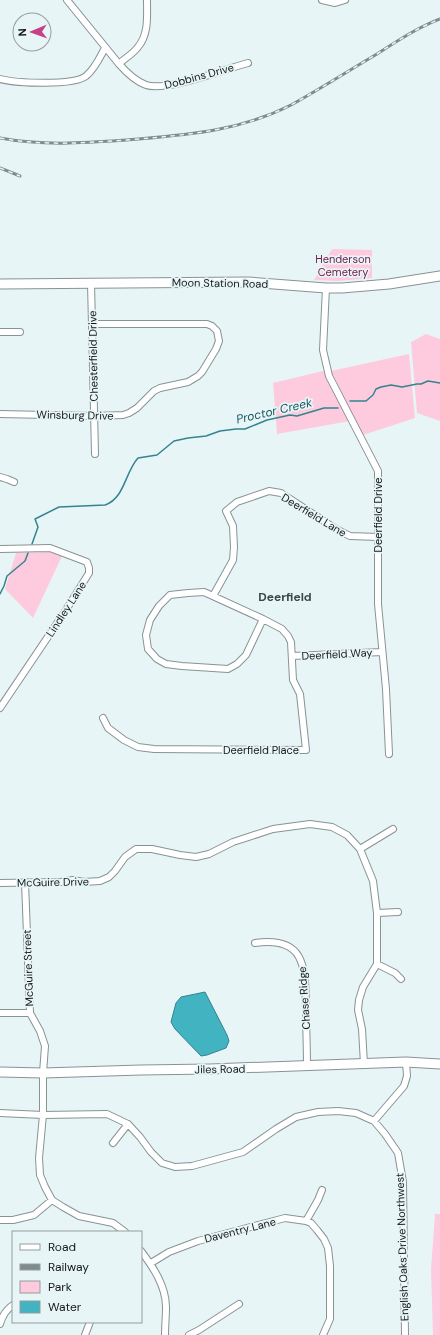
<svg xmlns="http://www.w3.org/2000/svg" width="440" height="1335" viewBox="0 0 440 1335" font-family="'DM Sans',sans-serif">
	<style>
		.green { fill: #fecade }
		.water { fill: #41b3c1; stroke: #34848f }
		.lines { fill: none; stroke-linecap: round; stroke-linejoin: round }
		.stream { stroke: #34848f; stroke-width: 1.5 }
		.street-casing { stroke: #879395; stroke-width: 8 }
		.secondary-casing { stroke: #879395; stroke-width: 11 }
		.street { stroke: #fff; stroke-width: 6 }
		.secondary { stroke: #fff; stroke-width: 9 }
		.rail-casing { stroke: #828b8c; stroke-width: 3 }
		.rail { stroke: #e8f5f7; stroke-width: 1.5; stroke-dasharray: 4.5; stroke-linecap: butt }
		.labels { text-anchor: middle; stroke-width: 3.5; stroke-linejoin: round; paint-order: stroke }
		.street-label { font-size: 11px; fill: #141819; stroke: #e8f5f7 }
		.park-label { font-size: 11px; fill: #6f1a47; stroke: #e8f5f7 }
		.water-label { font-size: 12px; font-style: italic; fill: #1a5961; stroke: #e8f5f7 }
		.neighbourhood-label { font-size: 12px; font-weight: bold; fill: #3b4647; stroke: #e8f5f7 }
	</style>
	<rect width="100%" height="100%" fill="#e8f5f7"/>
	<path class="green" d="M332,249L372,250V278L338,281L314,280Z
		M426,334L440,339V421L417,413L411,342Z
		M409,354L415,418L363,435L331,371Z
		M323,371L350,421L277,434L273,383Z
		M50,552L62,556L33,618L5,589L16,553Z
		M435,1214H440V1335H433L431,1269Z"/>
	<path class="water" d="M205,992L227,1035L229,1041L226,1048L207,1055L201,1056L175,1029L171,1022L176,1003L181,997Z"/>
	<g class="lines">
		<path class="stream" d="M350,401H366L373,395L376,389L381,387L391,385L402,387L417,384H421L428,381L440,383
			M32,544L38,527L35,519L59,507L105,505C125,498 125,472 138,458L157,455L174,441L188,438L206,436L220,431L236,429H245L267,420L290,415L297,416L324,408H338
			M0,594L4,586L7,576L25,561L28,553"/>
		<g class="street-casing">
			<path id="street" d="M67,0L119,64C126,72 135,81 146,85C166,92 225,69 248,63
				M322,0L335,3L345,0
				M119,64C125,58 133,54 138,47C149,34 147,16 147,0
				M0,79C15,83 74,86 86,76C95,69 100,57 105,48
				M91,283L95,454
				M326,288L323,350L329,376L378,471V604L386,689L389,754
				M0,332H20
				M0,414L94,416L123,415L129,413L137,408L154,391L160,388L188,382L198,376L202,372L216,349L219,341L217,331L212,326L207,324H92
				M0,477L7,479L14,482
				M0,549L50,548L87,562L89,568V573L66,610L0,708
				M213,596L233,560L234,547L233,526L226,511L237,502L269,491L281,493L336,529L350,536L378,537
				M292,656L382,652
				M103,718L108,728L124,740L138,747L154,749L306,750L300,694L293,680L291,642L288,636L282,629L263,619L204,592L188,593L170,595L159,606L150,620L146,635L148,649L157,659L166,664L182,666L228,669L237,664L246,655L263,619
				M360,849L393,829
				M25,882L30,1013L40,1031L45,1046L43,1073V1115L39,1158L40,1175L45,1187L52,1200L63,1207L79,1216L113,1223L125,1232
				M0,883L61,882L73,880L84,882L100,881L109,877L115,871L125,857L136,849H152L180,855L196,857L209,854L233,842L273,829L310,824L332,827L347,835L360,849L373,881L377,913V964L363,987L359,1000L358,1010L362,1029L364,1064
				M377,913L398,912
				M255,943C307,936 305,969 306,1008C306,1027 307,1046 307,1066
				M377,964L395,973L401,979
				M0,1013H30
				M0,1113L43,1115L107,1114L128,1124L140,1137L151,1152L162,1163L175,1167L192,1166L243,1152L276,1129L296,1117L318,1112L338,1111L356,1113L374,1121L385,1134L398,1153L403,1182L405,1335
				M374,1121L404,1086L407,1076L406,1062
				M113,1143L128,1124
				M0,1220H13L34,1215L52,1200
				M306,1221L318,1200L322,1190
				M141,1251C153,1267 166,1286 166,1307C166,1316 165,1326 165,1335
				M151,1263L169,1252L198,1241L285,1218L306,1221L311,1223L317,1230L324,1239L328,1248L330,1266V1319L323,1335
				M0,1324C2,1317 7,1309 13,1305
				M85,1335L90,1322
				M189,1335L199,1330L239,1304"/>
		</g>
		<g class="secondary-casing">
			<path id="secondary" d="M0,284L248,282L326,288H342L389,284L440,276
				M0,1072L43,1073L141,1070L210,1069L406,1062L440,1064"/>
		</g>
		<use href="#street" class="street"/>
		<use href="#secondary" class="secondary"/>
		<g class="rail-casing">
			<path id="rail" d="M0,138C42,146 84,143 127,140C184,135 238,132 291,105C320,89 348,71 377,54C397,41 417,28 440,19
				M0,168L20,176"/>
		</g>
		<use href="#rail" class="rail"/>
	</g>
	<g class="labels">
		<g class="street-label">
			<text transform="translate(199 76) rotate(-15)" y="4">Dobbins Drive</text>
			<text transform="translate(220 283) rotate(1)" y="4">Moon Station Road</text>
			<text transform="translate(93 356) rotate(-91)" y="4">Chesterfield Drive</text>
			<text transform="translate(75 415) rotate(1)" y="4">Winsburg Drive</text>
			<text transform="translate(314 515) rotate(31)" y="4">Deerfield Lane</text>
			<text transform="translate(378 515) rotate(-90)" y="4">Deerfield Drive</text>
			<text transform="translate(66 609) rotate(-57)" y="4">Lindley Lane</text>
			<text transform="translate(337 654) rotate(-3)" y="4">Deerfield Way</text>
			<text x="261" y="754">Deerfield Place</text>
			<text transform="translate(53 882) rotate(-1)" y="4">McGuire Drive</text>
			<text transform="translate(28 968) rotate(-92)" y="4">McGuire Street</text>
			<text transform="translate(304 998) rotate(-94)" y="4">Chase Ridge</text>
			<text transform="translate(220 1069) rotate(-1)" y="4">Jiles Road</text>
			<text transform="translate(240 1230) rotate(-14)" y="4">Daventry Lane</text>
			<text transform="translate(402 1247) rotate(-92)" y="4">English Oaks Drive Northwest</text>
		</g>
		<g class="park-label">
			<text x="343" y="263">Henderson<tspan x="343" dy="13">Cemetery</tspan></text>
		</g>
		<g class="water-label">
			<text transform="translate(274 411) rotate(-13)" y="4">Proctor Creek</text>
		</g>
		<g class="neighbourhood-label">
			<text x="285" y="601">Deerfield</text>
		</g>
	</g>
	<rect x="12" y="1231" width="130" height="92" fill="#e8f5f7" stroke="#939d9e"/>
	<rect x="20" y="1244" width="20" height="6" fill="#ffffff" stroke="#939d9e"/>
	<text x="48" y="1251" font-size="12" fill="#141819">Road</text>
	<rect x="20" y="1264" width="20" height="6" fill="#828b8c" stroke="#939d9e"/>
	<text x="48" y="1271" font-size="12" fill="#141819">Railway</text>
	<rect x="20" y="1281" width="20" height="12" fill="#fecade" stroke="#939d9e"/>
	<text x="48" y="1291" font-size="12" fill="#141819">Park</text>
	<rect x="20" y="1301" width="20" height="12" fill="#41b3c1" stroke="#939d9e"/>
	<text x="48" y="1311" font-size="12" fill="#141819">Water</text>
	<g transform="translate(32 32) rotate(268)"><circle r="19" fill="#e8f5f7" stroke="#939d9e"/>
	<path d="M0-3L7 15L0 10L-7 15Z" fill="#c74285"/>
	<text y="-6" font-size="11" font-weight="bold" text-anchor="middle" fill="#141819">N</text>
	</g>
</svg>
